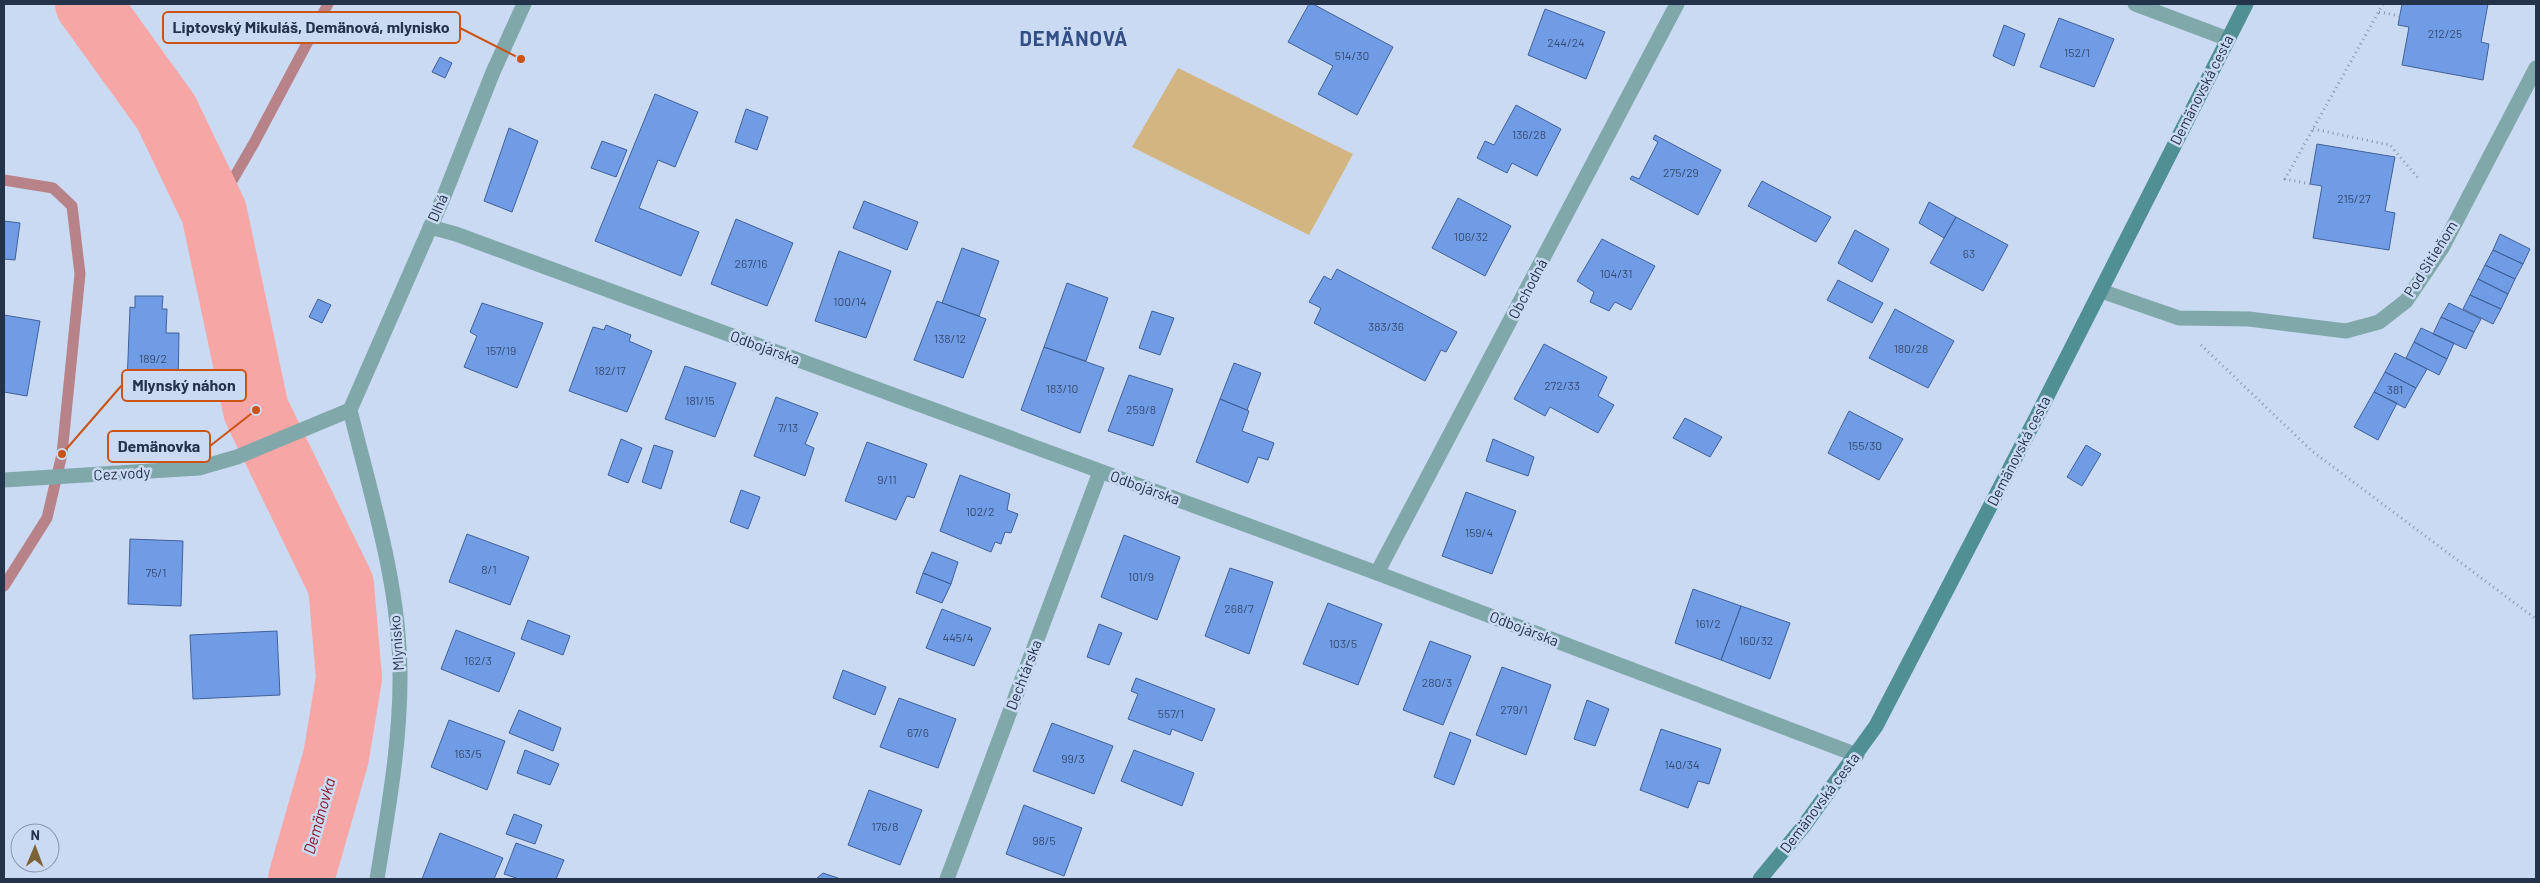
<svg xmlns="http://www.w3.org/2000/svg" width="2540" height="883" viewBox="0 0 2540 883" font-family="Barlow,sans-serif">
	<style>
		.green { fill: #d3b581 }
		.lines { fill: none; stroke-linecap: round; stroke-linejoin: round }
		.stream { stroke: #b78389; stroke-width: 11 }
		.river { stroke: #f6a6a4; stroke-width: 66 }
		.building { fill: #709ce6; stroke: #416198 }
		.path { stroke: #8695ae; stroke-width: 3; stroke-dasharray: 1 4; stroke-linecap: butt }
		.street { stroke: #80a8aa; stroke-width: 15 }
		.secondary { stroke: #508f93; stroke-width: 15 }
		.labels { text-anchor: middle; stroke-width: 5; stroke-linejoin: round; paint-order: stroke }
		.number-label { font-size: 12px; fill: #374c71 }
		.street-label { font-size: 15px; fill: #24324a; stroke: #cbdaf3 }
		.water-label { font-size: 16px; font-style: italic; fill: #8a1626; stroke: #cbdaf3 }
		.district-label { font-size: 20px; font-weight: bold; letter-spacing: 1px; fill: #325085; stroke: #cbdaf3 }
		.leader { fill: none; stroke: #cb5315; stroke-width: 2 }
		.callout-dot { fill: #cb5315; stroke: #cbdaf3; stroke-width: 2 }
		.callout { fill: #cbdaf3; stroke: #cb5315; stroke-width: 2 }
		.callout-label { font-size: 16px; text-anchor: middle; font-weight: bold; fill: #24324a }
	</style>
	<rect width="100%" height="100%" fill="#cbdaf3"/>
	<path class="green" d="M1178,68L1353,154L1309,235L1132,147Z"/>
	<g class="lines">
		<path class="stream" d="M4,180L53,188L72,206L80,274L62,454L47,518L4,586
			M214,212L254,143L328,4"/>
		<path class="river" d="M88,4L166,112L214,212L256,410L341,585L349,678L336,757L301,879"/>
	</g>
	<path class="building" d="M1309,4H1313L1393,47L1357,115L1318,94L1333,66L1288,42Z
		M2402,4H2488L2481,42L2489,44L2483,80L2402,65L2409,27L2398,25Z
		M1545,9L1605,32L1586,79L1528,55Z
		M2059,18L2114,39L2094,87L2040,67Z
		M2004,25L2025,34L2014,66L1993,56Z
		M440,57L452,63L445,78L432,72Z
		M655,94L698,112L675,167L658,160L639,208L699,232L681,276L595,241Z
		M1516,105L1561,129L1537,176L1512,163L1507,173L1477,158L1485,141L1494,145Z
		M746,109L768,117L757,150L735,142Z
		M509,128L538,141L512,212L484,201Z
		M1655,135L1721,170L1698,215L1630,179L1632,176L1639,179L1658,142L1653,139Z
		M602,141L627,150L616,177L591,168Z
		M2317,144L2395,157L2385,211L2395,213L2389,250L2313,238L2322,186L2310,184Z
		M1762,181L1831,217L1816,242L1748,206Z
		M1458,198L1511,226L1485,276L1432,248Z
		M864,201L918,222L907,250L853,228Z
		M1929,202L1956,217L1944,238L1919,223Z
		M1956,217L2008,245L1983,291L1930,263Z
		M736,219L793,243L767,306L711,284Z
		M4,221L20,223L15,260L4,259Z
		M1855,230L1889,249L1872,282L1838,263Z
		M2500,234L2530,249L2523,264L2493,250Z
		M1602,239L1655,266L1631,310L1615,302L1609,311L1590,302L1594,292L1577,281Z
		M962,248L999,261L979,316L942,303Z
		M2493,250L2523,264L2515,279L2485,265Z
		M839,251L891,271L866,338L815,321Z
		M2485,265L2515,279L2508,294L2478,279Z
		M1337,269L1457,332L1446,352L1441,350L1425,381L1314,323L1321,308L1309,302L1324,276L1331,280Z
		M2478,279L2508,294L2501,309L2470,295Z
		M1838,280L1883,303L1872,323L1827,300Z
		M1067,283L1108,298L1086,361L1044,347Z
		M2470,295L2501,309L2493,324L2463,309Z
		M135,296H163L162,309H167L166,333H179L178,386L127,384L130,307L135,308Z
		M318,299L331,305L322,323L309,317Z
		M937,301L986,319L963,378L914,360Z
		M482,303L543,323L517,388L464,367L477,336L470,332Z
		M2449,303L2481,319L2474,332L2441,317Z
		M1895,309L1954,341L1928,388L1869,358Z
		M1152,311L1174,318L1160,355L1139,348Z
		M4,315L40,321L27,396L4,392Z
		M2441,317L2474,332L2466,349L2433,334Z
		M606,325L631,335L629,341L652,351L627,412L569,391L593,327L604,330Z
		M2421,328L2454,343L2447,359L2414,342Z
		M2414,342L2447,359L2439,375L2406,358Z
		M1544,344L1607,377L1598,396L1614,405L1598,433L1550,407L1545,416L1514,399Z
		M1044,347L1104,368L1080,433L1021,410Z
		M2395,353L2427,369L2416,388L2385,372Z
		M1234,363L1261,373L1247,410L1220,399Z
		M685,366L736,383L715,437L665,419Z
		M2385,372L2416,388L2405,408L2374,392Z
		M1129,375L1173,389L1153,446L1108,431Z
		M2374,392L2397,403L2378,440L2354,427Z
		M776,397L818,413L805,444L814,448L805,476L754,456Z
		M1220,399L1249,411L1242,431L1274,443L1268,460L1258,457L1248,483L1196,462Z
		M1849,411L1903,439L1879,480L1828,453Z
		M1685,418L1722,437L1710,457L1673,438Z
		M621,439L642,448L628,483L608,475Z
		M1493,439L1534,457L1528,476L1486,461Z
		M867,442L927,464L914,498L907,496L896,520L845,501Z
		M654,445L673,451L661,489L642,482Z
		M2086,445L2101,454L2082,486L2067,477Z
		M960,475L1010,494L1007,510L1018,514L1011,533L1005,532L1001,544L995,542L991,552L940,531Z
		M741,490L760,497L748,529L730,522Z
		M1466,492L1516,511L1492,574L1442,556Z
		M467,534L529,557L510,605L449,582Z
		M1124,535L1180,557L1157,620L1101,597Z
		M130,539L183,541L181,606L128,604Z
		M932,552L958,562L951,584L923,573Z
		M1230,568L1273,582L1249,654L1205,636Z
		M923,573L951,584L942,603L916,593Z
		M1693,589L1741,606L1721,660L1675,643Z
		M1328,603L1382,624L1358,685L1303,664Z
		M1741,606L1790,623L1770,679L1721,660Z
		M942,609L991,628L974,666L926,648Z
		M528,620L570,636L563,655L521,639Z
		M1099,624L1122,633L1109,665L1087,657Z
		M456,630L515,653L499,692L441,669Z
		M277,631L280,695L193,699L190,635Z
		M1430,641L1471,656L1443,725L1403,710Z
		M1502,667L1551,685L1526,755L1476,735Z
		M843,670L886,687L875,715L833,698Z
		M1136,678L1215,709L1202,741L1172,729L1170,735L1128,719L1138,694L1131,691Z
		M899,698L956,719L938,768L880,747Z
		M1587,700L1609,709L1595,746L1574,739Z
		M519,710L561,728L553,751L509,733Z
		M449,720L505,741L487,790L431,767Z
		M1052,723L1113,746L1094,794L1033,771Z
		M1661,729L1721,749L1709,784L1698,781L1688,808L1640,790Z
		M1450,732L1471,740L1454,785L1434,777Z
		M525,750L559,764L550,785L517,773Z
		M1134,750L1194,773L1182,806L1121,781Z
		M869,790L922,810L900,865L848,845Z
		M1024,805L1082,828L1064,876L1006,854Z
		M514,814L542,825L535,844L506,834Z
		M440,833L503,858L494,879H422Z
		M516,843L564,860L556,879H519L504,874Z
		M823,873L841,879H816Z"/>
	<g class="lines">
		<path class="path" d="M2379,12L2400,16
			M2313,129L2390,145L2418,178
			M2310,184L2285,179L2383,4
			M2201,345L2312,451L2536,619"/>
		<path class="street" d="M2135,4L2228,39
			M430,227L456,234L1377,573L1857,755
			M2101,291L2179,318L2249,319L2346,331L2379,322L2406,301L2442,248L2536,68
			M350,410C371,495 399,583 400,671C401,740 388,811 377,879
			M350,410L444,196L493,72L524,4
			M4,480L199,468L237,457L350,410
			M1377,573L1677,4
			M947,879L1100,472"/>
		<path class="secondary" d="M1760,879L1803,827L1876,726L2036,418L2246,4"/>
	</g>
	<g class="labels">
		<g class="number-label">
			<text x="2445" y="38">212/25</text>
			<text x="1566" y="47">244/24</text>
			<text x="2077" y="57">152/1</text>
			<text x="1352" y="60">514/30</text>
			<text x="1529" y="139">136/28</text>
			<text x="1681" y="177">275/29</text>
			<text x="2354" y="203">215/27</text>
			<text x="1471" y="241">106/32</text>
			<text x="1969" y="258">63</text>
			<text x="751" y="268">267/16</text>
			<text x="1616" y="278">104/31</text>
			<text x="850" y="306">100/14</text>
			<text x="1386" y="331">383/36</text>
			<text x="950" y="343">138/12</text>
			<text x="1911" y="353">180/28</text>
			<text x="501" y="355">157/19</text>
			<text x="153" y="363">189/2</text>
			<text x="610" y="375">182/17</text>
			<text x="1562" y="390">272/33</text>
			<text x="1062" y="393">183/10</text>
			<text x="2395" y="394">381</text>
			<text x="700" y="405">181/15</text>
			<text x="1141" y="414">259/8</text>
			<text x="788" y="432">7/13</text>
			<text x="1865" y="450">155/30</text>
			<text x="887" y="484">9/11</text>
			<text x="980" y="516">102/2</text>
			<text x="1479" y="537">159/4</text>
			<text x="489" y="574">8/1</text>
			<text x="156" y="577">75/1</text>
			<text x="1141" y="581">101/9</text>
			<text x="1239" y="613">268/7</text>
			<text x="1708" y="628">161/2</text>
			<text x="958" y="642">445/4</text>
			<text x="1756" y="645">160/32</text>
			<text x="1343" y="648">103/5</text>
			<text x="478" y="665">162/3</text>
			<text x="1437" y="687">280/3</text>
			<text x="1514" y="714">279/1</text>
			<text x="1171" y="718">557/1</text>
			<text x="918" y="737">67/6</text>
			<text x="468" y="758">163/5</text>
			<text x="1073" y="763">99/3</text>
			<text x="1682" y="769">140/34</text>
			<text x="885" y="831">176/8</text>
			<text x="1044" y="845">98/5</text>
		</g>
		<g class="street-label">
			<text transform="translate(2202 90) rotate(-63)" y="5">Demänovská cesta</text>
			<text transform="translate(438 208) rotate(-67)" y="5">Dlhá</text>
			<text transform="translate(2431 259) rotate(-58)" y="5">Pod Sitieňom</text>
			<text transform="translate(1528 289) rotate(-62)" y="5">Obchodná</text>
			<text transform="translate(765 348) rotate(20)" y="5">Odbojárska</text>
			<text transform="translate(2019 451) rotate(-63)" y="5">Demänovská cesta</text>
			<text transform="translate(122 474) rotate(-3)" y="5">Cez vody</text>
			<text transform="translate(1145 488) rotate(20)" y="5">Odbojárska</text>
			<text transform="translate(1524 629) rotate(21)" y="5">Odbojárska</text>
			<text transform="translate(397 643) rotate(-94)" y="5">Mlynisko</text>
			<text transform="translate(1024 675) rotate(-69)" y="5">Dechtárska</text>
			<text transform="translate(1820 803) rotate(-53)" y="5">Demänovská cesta</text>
		</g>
		<g class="water-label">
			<text transform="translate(319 816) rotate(-74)" y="6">Demänovka</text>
		</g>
		<g class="district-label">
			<text x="1074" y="46">DEMÄNOVÁ</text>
		</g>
	</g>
	<path class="leader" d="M521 59L460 28M62 454L122 385M256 410L210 446"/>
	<g class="callout-dot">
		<circle cx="521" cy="59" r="5"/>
		<circle cx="62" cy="454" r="5"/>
		<circle cx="256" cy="410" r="5"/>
	</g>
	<g class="callout">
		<rect x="163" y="12" width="297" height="31" rx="5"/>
		<rect x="122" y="370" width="124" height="31" rx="5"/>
		<rect x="108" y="431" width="102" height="31" rx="5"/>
	</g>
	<g class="callout-label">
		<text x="311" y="33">Liptovský Mikuláš, Demänová, mlynisko</text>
		<text x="184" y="391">Mlynský náhon</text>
		<text x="159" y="452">Demänovka</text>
	</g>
	<rect width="2540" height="883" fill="none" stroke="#24324a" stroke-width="10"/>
	<g transform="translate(35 848) rotate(1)"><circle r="24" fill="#cbdaf3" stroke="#8897af"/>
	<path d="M0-4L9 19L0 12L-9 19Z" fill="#7c6234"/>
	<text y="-8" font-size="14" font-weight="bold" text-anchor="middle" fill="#24324a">N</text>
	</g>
</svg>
